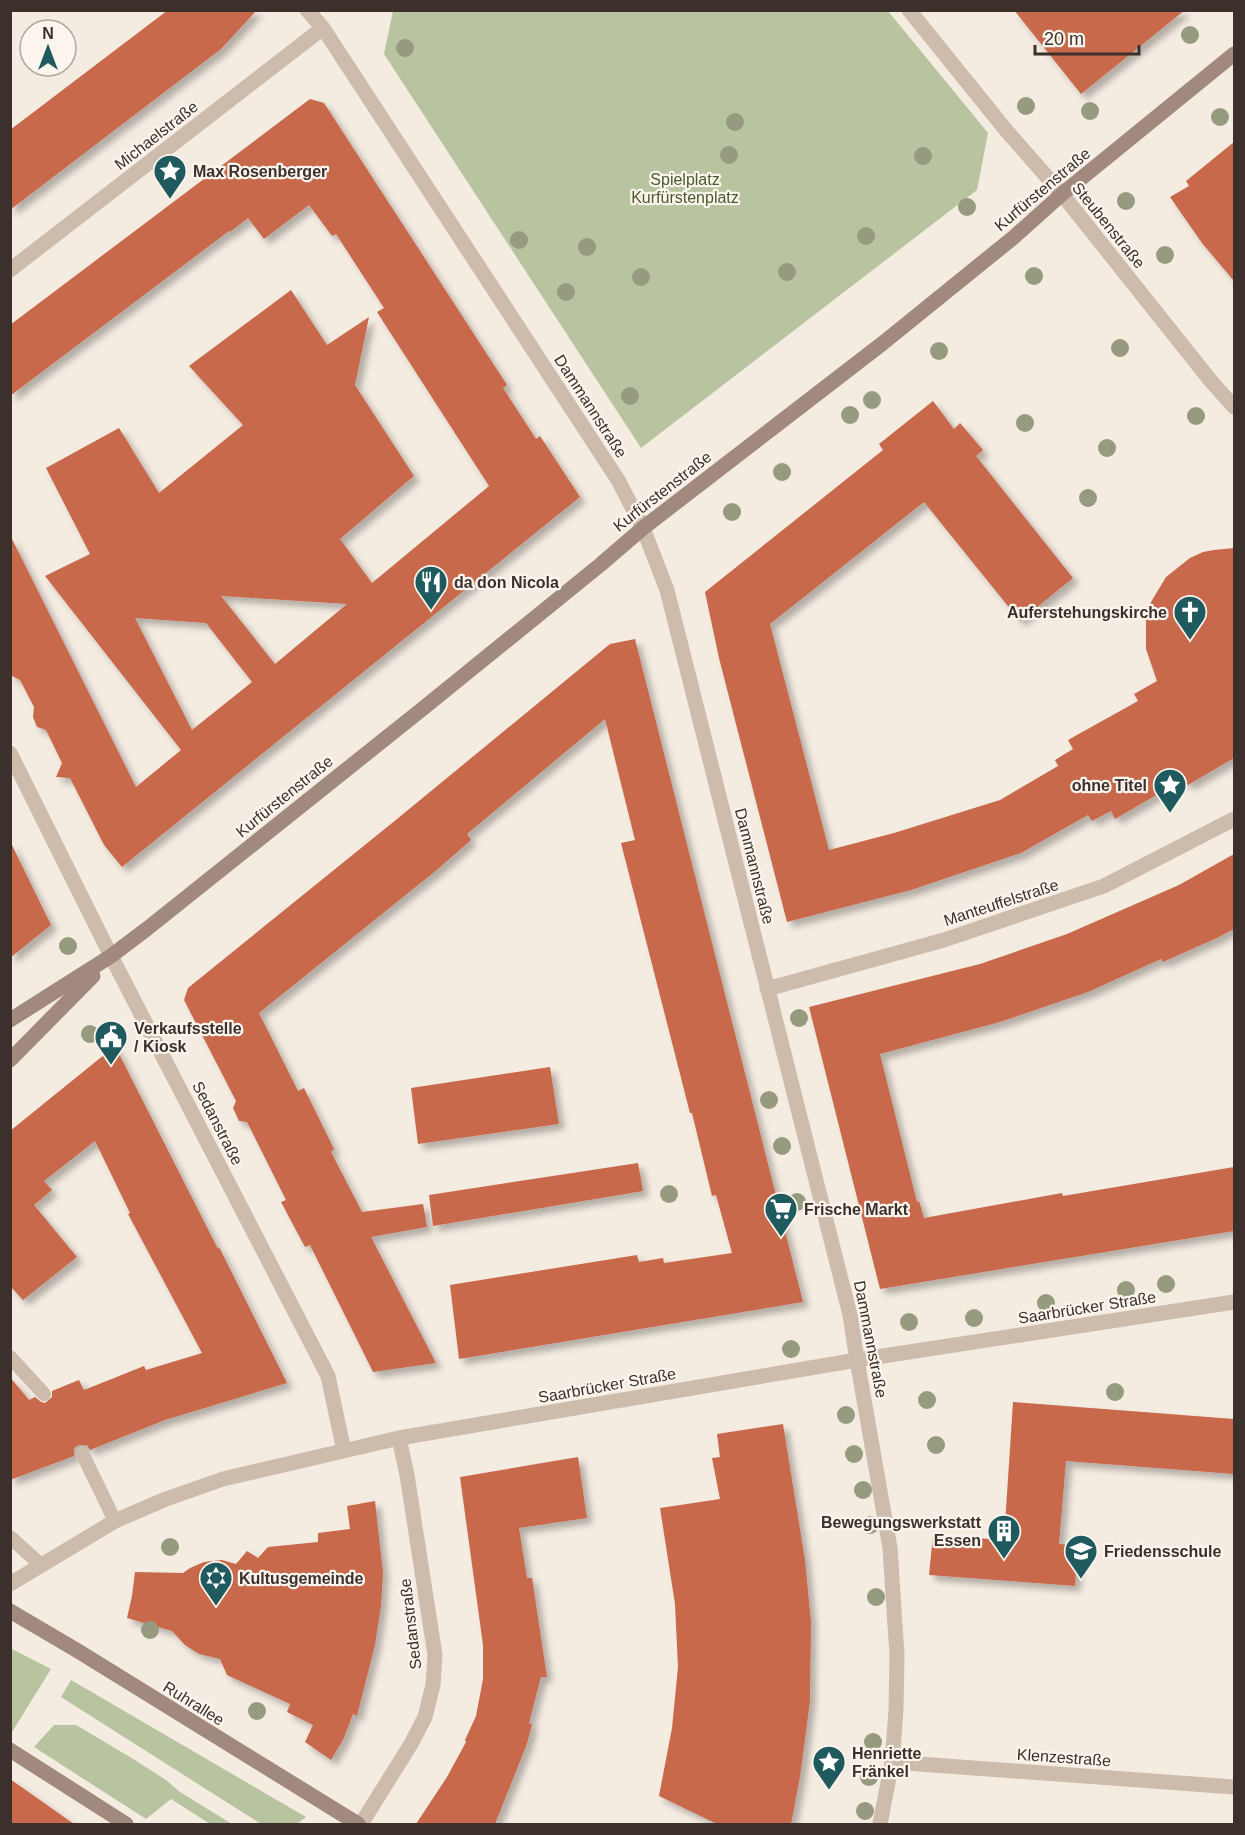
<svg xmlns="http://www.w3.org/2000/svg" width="1245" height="1835" viewBox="0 0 1245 1835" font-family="Arial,sans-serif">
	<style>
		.green { fill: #b8c4a0 }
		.building { fill: #c8694b; fill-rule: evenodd; filter: url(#shadow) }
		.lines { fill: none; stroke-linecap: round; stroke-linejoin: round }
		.lane { stroke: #cdbbac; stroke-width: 14 }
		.street { stroke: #cdbbac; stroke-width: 15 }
		.secondary { stroke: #a18a7d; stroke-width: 15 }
		.tree { fill: #969b7f }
		.labels { text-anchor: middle; stroke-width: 4.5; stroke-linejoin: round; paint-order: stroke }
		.street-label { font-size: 16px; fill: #3b302b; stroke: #fbf5ee }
		.poi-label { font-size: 16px; font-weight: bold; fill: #3b302b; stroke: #fbf5ee; text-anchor: start }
		.park-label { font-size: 16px; fill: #4a5a2e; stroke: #fbf5ee }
	</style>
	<defs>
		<filter id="shadow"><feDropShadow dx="5.5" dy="5.5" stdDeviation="3" flood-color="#0004"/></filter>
	</defs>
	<rect width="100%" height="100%" fill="#f4ebe1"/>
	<path class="green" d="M393,11H888L988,133L977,190L641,448L384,54Z
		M10,1648L51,1669L12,1732L10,1731Z
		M71,1680L306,1817L297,1824H261L61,1697Z
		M54,1725H76L130,1757L166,1780L180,1792L232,1824H210L171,1799L146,1819L34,1747Z"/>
	<path class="building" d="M168,10H257L221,49L10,210V130Z
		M1014,10H1185L1081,94Z
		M310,99L324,103L507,385L503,388L536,439L540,436L580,497L122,867L104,845L70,778L56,777L62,763L46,730L37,727L33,717L34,707L20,680L10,675V535L136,787L181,750L45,576L90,554L46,468L119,428L159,493L243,425L189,366L291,290L327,345L369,317L355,385L414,476L340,539L372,583L489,486L377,312L384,308L336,234L332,236L309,205L264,239L248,218L230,232L229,231L10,396V325ZM221,596L253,598L347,604L275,664ZM135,618L206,623L252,682L192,730Z
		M1234,142V281L1202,243L1170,197L1189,186L1186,181Z
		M933,401L954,429L960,423L983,450L976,456L1073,578L1020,621L924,502L770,624L829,850L894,833L1000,800L1058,766L1055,760L1073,749L1068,740L1138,701L1134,694L1157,681L1146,649V619L1151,602L1166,577L1190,558L1203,552L1214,550L1234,548V758L1188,785L1184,779L1115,819L1111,811L1092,821L1088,815L1021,853L911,890L787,922L719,658L705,592L883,450L879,444Z
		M635,639L803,1302L459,1359L450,1285L637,1255L639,1262L663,1258L664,1263L732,1253L716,1195L712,1196L692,1113H690L621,843L635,840L605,719L467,834L471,840L438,869L259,1013L298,1091L304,1088L334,1149L331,1152L362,1212L423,1204L427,1227L371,1237L436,1363L373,1372L310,1245L305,1247L281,1202L286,1200L247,1122L239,1121L233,1108L236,1101L184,1000L188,988L397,819L610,644Z
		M10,841L51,925L10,958Z
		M1234,854V929L1217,938L1163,962L1161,959L1088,992L1000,1022L880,1054L917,1202L919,1201L924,1218L1062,1193L1063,1196L1234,1167V1231L880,1289L809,1007L980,964L1067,934L1179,885Z
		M115,1046L218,1249L219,1247L287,1383L165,1420L90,1450L87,1445H79L74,1448V1456L10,1480V1377L29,1400L35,1397L41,1402L45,1403L52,1397V1391L79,1380L84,1390L144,1366L146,1370L202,1353L128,1214L130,1213L95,1141L44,1181L52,1190L34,1205L77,1257L23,1300L10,1286V1131Z
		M550,1067L559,1124L418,1144L411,1088Z
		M638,1163L643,1191L433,1226L429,1195Z
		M1013,1402L1234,1419V1474L1066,1461L1059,1544L1078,1545L1075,1586L929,1575L933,1535L1004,1540Z
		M783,1424L805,1560L811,1622L810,1701L800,1777L791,1824H717L659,1796L672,1728L678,1667L675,1604L660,1508L720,1499L712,1458L720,1457L717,1434Z
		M578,1457L587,1518L519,1528L527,1578H532L547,1677H541L529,1723L532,1724L527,1744L495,1824H416L447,1777L466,1742L465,1740L476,1716L483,1679V1645L460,1477Z
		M375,1501L383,1572L381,1606L375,1645L357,1716L353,1714L344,1738L331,1760L305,1742L313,1725L287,1712L290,1704L227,1675L220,1659L199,1654L185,1645L172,1631L127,1618L132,1596L135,1572L183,1573L190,1568L204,1562L222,1560L236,1564L247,1551L258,1558L268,1547L318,1542V1533L350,1529L347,1506Z
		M10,1779L74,1824H10Z"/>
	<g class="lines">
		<path class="lane" d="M10,1357L44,1394
			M82,1453L115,1521
			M10,1537L41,1565"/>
		<path class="street" d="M307,10L323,28L618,480L643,528L667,590L850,1315L857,1360L890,1548L897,1655L896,1710L892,1762L880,1824
			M909,10L1005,129L1062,194L1210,380L1234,407
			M10,270L323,28
			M10,753L111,956L328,1376L344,1451
			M767,989L944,940L1104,886L1234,819
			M10,1584L115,1521L166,1499L223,1479L399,1438L857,1360L1234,1302
			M892,1762L1234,1787
			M361,1824L411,1744L425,1717L433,1685L435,1655L407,1475L399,1438"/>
		<path class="secondary" d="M10,1020L111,956L148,928L426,706L600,565L643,528L883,343L1014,237L1062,194L1234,54
			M10,1060L93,976
			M10,1611L78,1651L358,1824
			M10,1750L126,1824"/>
	</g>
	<g class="tree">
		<circle cx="1190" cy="35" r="9"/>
		<circle cx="405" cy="48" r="9"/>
		<circle cx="1026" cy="106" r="9"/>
		<circle cx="1090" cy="111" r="9"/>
		<circle cx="1220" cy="117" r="9"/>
		<circle cx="735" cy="122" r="9"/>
		<circle cx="729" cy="155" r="9"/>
		<circle cx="923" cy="156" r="9"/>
		<circle cx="1126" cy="201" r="9"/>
		<circle cx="967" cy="207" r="9"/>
		<circle cx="866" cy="236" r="9"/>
		<circle cx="519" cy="240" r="9"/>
		<circle cx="587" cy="247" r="9"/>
		<circle cx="1165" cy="255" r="9"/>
		<circle cx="787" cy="272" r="9"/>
		<circle cx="1034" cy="276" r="9"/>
		<circle cx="641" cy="277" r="9"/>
		<circle cx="566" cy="292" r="9"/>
		<circle cx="1120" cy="348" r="9"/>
		<circle cx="939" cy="351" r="9"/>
		<circle cx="630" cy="396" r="9"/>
		<circle cx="872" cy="400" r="9"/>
		<circle cx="850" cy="415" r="9"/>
		<circle cx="1196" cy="416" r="9"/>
		<circle cx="1025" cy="423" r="9"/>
		<circle cx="1107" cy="448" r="9"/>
		<circle cx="782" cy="472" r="9"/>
		<circle cx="1088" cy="498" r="9"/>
		<circle cx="732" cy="512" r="9"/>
		<circle cx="68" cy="946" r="9"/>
		<circle cx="799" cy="1018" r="9"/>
		<circle cx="90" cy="1034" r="9"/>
		<circle cx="769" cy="1100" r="9"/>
		<circle cx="782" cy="1146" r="9"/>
		<circle cx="669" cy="1194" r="9"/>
		<circle cx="797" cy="1202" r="9"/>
		<circle cx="1166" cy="1284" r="9"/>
		<circle cx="1126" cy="1290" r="9"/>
		<circle cx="1046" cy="1303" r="9"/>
		<circle cx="974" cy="1318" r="9"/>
		<circle cx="909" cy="1322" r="9"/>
		<circle cx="791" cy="1349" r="9"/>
		<circle cx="1115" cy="1392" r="9"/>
		<circle cx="927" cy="1400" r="9"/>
		<circle cx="846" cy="1415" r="9"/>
		<circle cx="936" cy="1445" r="9"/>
		<circle cx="854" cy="1454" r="9"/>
		<circle cx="863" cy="1490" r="9"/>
		<circle cx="870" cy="1525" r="9"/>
		<circle cx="170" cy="1547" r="9"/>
		<circle cx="876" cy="1597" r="9"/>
		<circle cx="150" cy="1630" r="9"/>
		<circle cx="257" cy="1711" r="9"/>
		<circle cx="873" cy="1742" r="9"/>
		<circle cx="869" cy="1777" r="9"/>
		<circle cx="865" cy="1811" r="9"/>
	</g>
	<defs>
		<g id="sight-pin" transform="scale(1.725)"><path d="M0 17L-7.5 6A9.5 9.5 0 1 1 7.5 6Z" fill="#1f5a5e" stroke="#fbf5ee"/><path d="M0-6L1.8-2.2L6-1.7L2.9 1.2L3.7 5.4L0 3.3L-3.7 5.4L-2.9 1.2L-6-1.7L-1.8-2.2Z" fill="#fff"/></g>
		<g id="restaurant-pin" transform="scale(1.725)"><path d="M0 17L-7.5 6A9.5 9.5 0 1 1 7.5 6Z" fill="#1f5a5e" stroke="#fbf5ee"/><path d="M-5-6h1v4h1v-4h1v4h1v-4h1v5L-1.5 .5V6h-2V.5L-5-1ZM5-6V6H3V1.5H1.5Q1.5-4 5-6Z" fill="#fff"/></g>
		<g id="church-pin" transform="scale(1.725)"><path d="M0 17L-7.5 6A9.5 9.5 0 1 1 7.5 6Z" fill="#1f5a5e" stroke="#fbf5ee"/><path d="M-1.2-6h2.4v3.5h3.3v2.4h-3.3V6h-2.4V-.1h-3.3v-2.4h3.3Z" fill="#fff"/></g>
		<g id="civic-pin" transform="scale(1.725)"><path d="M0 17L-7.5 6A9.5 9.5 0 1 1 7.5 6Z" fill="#1f5a5e" stroke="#fbf5ee"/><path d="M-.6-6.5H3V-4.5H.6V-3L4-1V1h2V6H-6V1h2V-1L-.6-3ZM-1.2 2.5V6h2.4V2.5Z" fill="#fff"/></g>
		<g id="supermarket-pin" transform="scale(1.725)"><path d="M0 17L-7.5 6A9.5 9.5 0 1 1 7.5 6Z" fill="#1f5a5e" stroke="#fbf5ee"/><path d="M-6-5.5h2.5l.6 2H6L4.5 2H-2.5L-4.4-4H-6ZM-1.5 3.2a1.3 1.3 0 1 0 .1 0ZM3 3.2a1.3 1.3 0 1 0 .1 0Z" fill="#fff"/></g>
		<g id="building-pin" transform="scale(1.725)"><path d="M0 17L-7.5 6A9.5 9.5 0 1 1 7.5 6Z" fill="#1f5a5e" stroke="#fbf5ee"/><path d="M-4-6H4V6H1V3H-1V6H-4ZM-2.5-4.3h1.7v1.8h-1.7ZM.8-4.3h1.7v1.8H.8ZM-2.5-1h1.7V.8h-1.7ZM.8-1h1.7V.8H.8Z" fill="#fff"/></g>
		<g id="school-pin" transform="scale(1.725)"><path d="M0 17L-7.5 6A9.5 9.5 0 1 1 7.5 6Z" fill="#1f5a5e" stroke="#fbf5ee"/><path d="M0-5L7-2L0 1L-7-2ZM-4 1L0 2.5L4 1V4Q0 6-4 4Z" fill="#fff"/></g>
		<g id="synagogue-pin" transform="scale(1.725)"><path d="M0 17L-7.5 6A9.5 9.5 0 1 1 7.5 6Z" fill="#1f5a5e" stroke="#fbf5ee"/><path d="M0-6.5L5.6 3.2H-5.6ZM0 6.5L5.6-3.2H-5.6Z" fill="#fff"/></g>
	</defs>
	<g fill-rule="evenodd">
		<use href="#sight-pin" x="170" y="171"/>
		<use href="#restaurant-pin" x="431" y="582"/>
		<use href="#church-pin" x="1190" y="612"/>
		<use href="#sight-pin" x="1170" y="785"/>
		<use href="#civic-pin" x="111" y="1037"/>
		<use href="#supermarket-pin" x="781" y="1209"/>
		<use href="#building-pin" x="1004" y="1531"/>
		<use href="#school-pin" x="1081" y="1551"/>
		<use href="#synagogue-pin" x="216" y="1578"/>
		<use href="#sight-pin" x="829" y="1762"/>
	</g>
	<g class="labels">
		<g class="street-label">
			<text transform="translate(156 135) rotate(-38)" y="6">Michaelstraße</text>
			<text transform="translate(1042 189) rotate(-40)" y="6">Kurfürstenstraße</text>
			<text transform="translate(1109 225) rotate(51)" y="6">Steubenstraße</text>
			<text transform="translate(591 406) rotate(57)" y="6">Dammannstraße</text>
			<text transform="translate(662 491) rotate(-38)" y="6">Kurfürstenstraße</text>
			<text transform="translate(284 796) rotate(-39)" y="6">Kurfürstenstraße</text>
			<text transform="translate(755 866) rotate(76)" y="6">Dammannstraße</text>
			<text transform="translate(1001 902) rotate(-18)" y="6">Manteuffelstraße</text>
			<text transform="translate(218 1123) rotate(63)" y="6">Sedanstraße</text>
			<text transform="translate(1087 1307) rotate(-9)" y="6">Saarbrücker Straße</text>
			<text transform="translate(871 1339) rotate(79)" y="6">Dammannstraße</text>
			<text transform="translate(607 1385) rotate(-10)" y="6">Saarbrücker Straße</text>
			<text transform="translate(410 1624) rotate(-97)" y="6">Sedanstraße</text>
			<text transform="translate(194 1703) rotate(32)" y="6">Ruhrallee</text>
			<text transform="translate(1064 1757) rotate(4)" y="6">Klenzestraße</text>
		</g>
		<g class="poi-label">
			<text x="193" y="177">Max Rosenberger</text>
			<text x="454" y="588">da don Nicola</text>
			<text x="1167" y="618" text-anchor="end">Auferstehungskirche</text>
			<text x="1147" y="791" text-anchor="end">ohne Titel</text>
			<text x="134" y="1034">Verkaufsstelle<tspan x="134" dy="18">/ Kiosk</tspan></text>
			<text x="804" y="1215">Frische Markt</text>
			<text x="981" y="1528" text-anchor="end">Bewegungswerkstatt<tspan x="981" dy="18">Essen</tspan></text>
			<text x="1104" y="1557">Friedensschule</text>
			<text x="239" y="1584">Kultusgemeinde</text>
			<text x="852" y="1759">Henriette<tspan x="852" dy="18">Fränkel</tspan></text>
		</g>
		<g class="park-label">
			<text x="685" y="185">Spielplatz<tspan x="685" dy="18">Kurfürstenplatz</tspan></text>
		</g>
	</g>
	<rect width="1245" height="1835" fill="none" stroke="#3b302b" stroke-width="24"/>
	<g transform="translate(48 48)"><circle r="28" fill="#fbf5ee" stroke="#aea6a0" stroke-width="1.5"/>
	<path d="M0-4.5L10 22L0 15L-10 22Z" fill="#1f5a5e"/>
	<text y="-9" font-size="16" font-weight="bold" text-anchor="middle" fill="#3b302b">N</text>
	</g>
	<path d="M1035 45v9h104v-9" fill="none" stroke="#3b302b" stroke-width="3"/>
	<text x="1044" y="45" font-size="18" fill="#3b302b" stroke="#fbf5ee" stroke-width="4.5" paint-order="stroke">20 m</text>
</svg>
